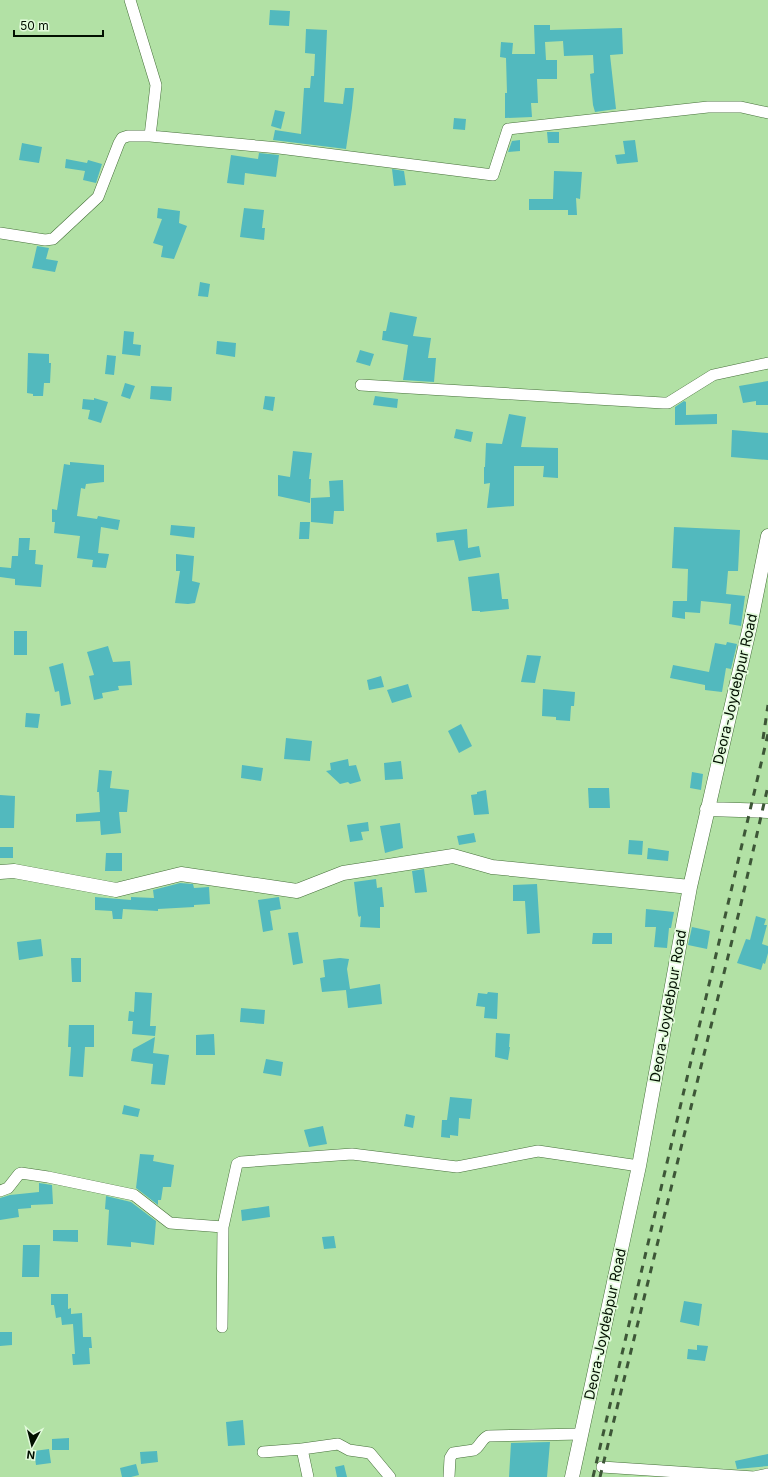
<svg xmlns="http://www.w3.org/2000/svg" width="768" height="1477" viewBox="0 0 768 1477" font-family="Inter,sans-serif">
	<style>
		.building { fill: #52b9be }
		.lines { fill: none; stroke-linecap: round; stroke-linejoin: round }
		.minor-casing { stroke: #46703a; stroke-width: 12 }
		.tertiary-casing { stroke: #46703a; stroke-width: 15 }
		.minor { stroke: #fff; stroke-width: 11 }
		.tertiary { stroke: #fff; stroke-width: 14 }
		.rail { stroke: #3d5637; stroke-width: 3; stroke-dasharray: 7 7; stroke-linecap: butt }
		.labels { text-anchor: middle; stroke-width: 3.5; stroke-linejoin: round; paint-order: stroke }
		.street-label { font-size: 14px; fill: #021000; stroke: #e3fbdc }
	</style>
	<rect width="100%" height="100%" fill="#b2e1a5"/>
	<path class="building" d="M270,10L290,11L289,26L269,25Z
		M534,25H550V30L622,28L623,54L610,55L616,109L595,112L593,105L590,74L594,73L593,55L564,56L563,41L545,42L546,60H557V79H537L538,103H531L532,117L505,118V93H507L506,58L500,57L501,42L513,43L512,54H535Z
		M306,29L327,30L324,102L343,104L345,88H354L352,108L346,149L273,140L275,130L301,134L304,88H310L311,76H314L315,54L305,53Z
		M275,110L285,112L281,129L271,126Z
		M454,118L466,119L465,130L453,129Z
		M547,132H559V143H548Z
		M520,140V151L508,152L512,141Z
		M635,140L638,162L617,164L615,155L625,154L623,141Z
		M22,143L42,147L39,163L19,160Z
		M259,153L279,155L276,177L245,173L244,185L227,183L231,155L258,159Z
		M66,159L87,163L88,160L102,164L96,183L83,180L85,171L65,168Z
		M392,169L404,171L406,185L394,186Z
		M554,171L582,172L580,199L576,198L577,215H568V210H529V199H553Z
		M158,208L180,211L179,223L187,226L174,259L161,257L163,246L153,243L162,219L157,218Z
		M244,208L264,210L262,228H265L264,240L240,237Z
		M37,246L49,248L46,259L58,261L55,272L32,268Z
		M200,282L210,284L208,297L198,296Z
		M390,312L417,317L413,336L431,338L428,358H436L434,382L403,380L408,345L382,340L383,331H386Z
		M124,331L134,332L133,344L141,345L140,356L122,354Z
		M217,341L236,343L235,357L216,354Z
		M360,350L374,354L370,366L356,362Z
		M28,353L49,354V363H51L50,383H44L43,396H33V394L27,393Z
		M107,355L116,356L114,375L105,374Z
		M768,381V405H756V401L743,403L739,386Z
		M125,383L135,386L130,399L121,396Z
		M151,386L172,387L171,401L150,399Z
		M265,396L275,397L273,411L263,409Z
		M375,396L398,399L397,408L373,405Z
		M94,398L108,402L101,423L88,419L90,410L82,409L83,399L94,400Z
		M684,401L686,402V415L717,414V424L675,425V407Z
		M509,414L526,417L521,447L558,448V478L543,477L544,466H514V506L487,508L490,483L484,484V467H485L486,443L502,444Z
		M456,429L473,432L471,442L454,438Z
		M732,430L768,433V460L731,457Z
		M293,451L312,453L309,479H311L310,503L278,496V475L290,477Z
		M70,462L104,465V482L86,484L85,489L81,488L77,516L97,519L98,516L120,520L118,530L101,527L98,553L109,554L106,568L92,567L93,560L77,558L80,536L54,533L55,522H52V509L57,510L64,464L70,465Z
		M343,480L344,511H334L333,524L311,522V498L330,497L329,481Z
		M300,522H310L309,539H299Z
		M171,525L195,527L194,538L170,535Z
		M674,527L740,530L738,571H728L726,594L745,596L741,626L729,624L731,604L701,601L700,613L685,612V619L672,617L673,601H687L688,569L672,568Z
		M467,529L468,548L479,546L481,557L459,561L454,540L437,542L436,533Z
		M19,538H30L29,550H36L35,564L43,565L41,587L15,585V579L0,577V567L11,568L12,556H18Z
		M176,554L194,556L192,581L200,583L195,603L188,604L175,603L180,571H176Z
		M499,573L502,599H508L509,609L480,612V611H472L468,577Z
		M14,631H27V655H14Z
		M727,642L737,644L731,669L726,668L722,692L705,690V685L670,678L673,665L709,672L715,643L726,645Z
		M108,646L113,662L130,661L132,685L118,686L119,690L102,693L103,698L94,700L89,676L94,675L87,652Z
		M527,655L541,656L535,683L521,682Z
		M63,663L71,704L61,706L59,691L55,692L49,667Z
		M381,676L384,687L369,690L367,680Z
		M408,684L412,697L392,703L387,690Z
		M543,689L575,692L574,706H571L570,721L556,720V717L542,716Z
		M26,713L40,714L38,728L25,727Z
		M461,724L472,746L459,753L448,731Z
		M286,738L312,741L310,761L284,759Z
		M348,759L349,766L356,765L361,781L350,784L348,782L340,784L326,771L331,770L330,763Z
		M401,761L403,779L385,780L384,763Z
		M242,765L263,768L261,781L241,778Z
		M99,770L112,771L110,788L129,790L127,812H119L121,833L101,835L100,821L76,822V814L100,812L99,792H97Z
		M692,772L703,774L701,790L690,788Z
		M588,788H609L610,808H589Z
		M486,790L489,814L474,815L471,795L477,794V792Z
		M0,795L15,796L14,828H0Z
		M368,822L369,831L361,832L363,840L350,842L347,825Z
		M400,823L403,848L385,853L380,826Z
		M474,833L476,842L459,845L457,836Z
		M629,840L643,841L642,855L628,854Z
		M0,847H13V858H0Z
		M648,848L669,851L668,861L647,859Z
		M106,853H122V871H105Z
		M424,869L427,892L415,893L412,871Z
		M376,879L377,888L382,887L384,907H380V928L360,927L361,916L359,917L358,915L354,882Z
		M180,883L193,884L194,888L209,887L210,904L194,905V907L158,909V911L123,909L122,919H113L112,911L95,910V897L131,900V897L154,898L153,890Z
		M537,884L540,933L527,934L525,901H513V885Z
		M279,897L281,909L270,911L273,930L263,932L258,900Z
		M646,909L674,912L671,928H669L667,948L654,947L656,927H645Z
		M756,916L766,919L764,925H767L762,944L768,946V953L765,964L763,963L761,970L737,963L746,939L750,940Z
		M692,927L710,931L707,949L688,945Z
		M298,932L303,963L293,965L288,933Z
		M593,933H612V944H592Z
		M41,939L43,956L19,960L17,942Z
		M71,958H81V982H72Z
		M340,958L349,959L347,969L350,989L380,984L382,1004L348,1008L346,990L322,992L320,978L325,977L323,960Z
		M135,992L152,993L150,1026H156L155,1036L132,1034L133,1021H128L129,1011L134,1012Z
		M488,992L498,993L497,1019L484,1018L485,1007L476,1006L478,993L487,994Z
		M241,1008L265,1010L264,1024L240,1022Z
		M69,1025H94V1047H85L83,1077L69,1076L71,1047H68Z
		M496,1033L510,1034L509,1047H510L508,1060L495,1057Z
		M214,1034L215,1055H196V1035Z
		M155,1037L153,1053L169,1055L165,1085L151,1084L153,1064L131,1061L133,1049Z
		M266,1059L283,1062L281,1076L263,1073Z
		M450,1097L472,1099L470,1119L459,1118L458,1136L450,1135V1138L441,1137L442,1120H447Z
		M124,1105L140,1109L138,1117L122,1114Z
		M406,1114L415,1116L413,1128L404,1126Z
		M323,1126L327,1144L309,1147L304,1130Z
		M140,1154L154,1155L153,1161L174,1165L171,1187H163L161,1200H158V1205L136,1188Z
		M39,1183L52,1185L53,1204L31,1205V1208L18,1209L19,1217L0,1220V1198L10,1195L39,1192Z
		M106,1196L131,1202L156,1221L154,1245L131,1242V1247L107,1245L109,1210L105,1209Z
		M269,1206L270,1217L242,1221L241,1210Z
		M53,1230H78V1242L53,1241Z
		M334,1236L336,1248L324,1249L322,1237Z
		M23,1245H40L39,1277H22Z
		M51,1294H68V1309L71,1308V1314L82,1313L83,1337H91L92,1348H89L90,1364L73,1365L72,1354H75L73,1324L62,1325L61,1317L56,1318L54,1305H51Z
		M684,1301L702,1304L699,1326L680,1322Z
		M0,1332H12V1345L0,1346Z
		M697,1345L708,1346L705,1361L687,1359L688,1349L697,1350Z
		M243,1420L245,1445L228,1446L226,1422Z
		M69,1438V1450H52V1439Z
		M550,1442L547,1477H509L511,1443Z
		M49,1449L51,1463L36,1465L34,1451Z
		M157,1451L158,1462L141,1464L140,1452Z
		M768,1454V1466L737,1469L735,1461Z
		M136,1464L139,1475L131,1477H122L120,1468Z
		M344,1465L347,1477H337L335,1467Z"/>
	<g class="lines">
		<g class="minor-casing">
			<path id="minor" d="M130,0L156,85L150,136
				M0,233L45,240L53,239L98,197L119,143L122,138L128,136H150L279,148L493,175L508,129L708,107H741L768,113
				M361,385L663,403H668L713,375L768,363
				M0,1191L8,1188L19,1174L21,1173L48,1177L134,1195L170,1223L223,1227
				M222,1327L223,1227L237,1164L241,1162L352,1154L457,1167L538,1151L639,1166
				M302,1449L308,1477
				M263,1452L302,1449L338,1444L349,1450L370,1453L390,1477
				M602,1467L754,1477L768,1474
				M449,1477L450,1458L453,1453L474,1450C480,1447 481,1439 488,1436L582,1434"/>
		</g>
		<g class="tertiary-casing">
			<path id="tertiary" d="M707,809L768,811
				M0,872L14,871L116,890L181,874L297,891L343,873L453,856L492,867L690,887
				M572,1477L639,1166L690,887L750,626L768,536"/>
		</g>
		<use href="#minor" class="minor"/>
		<use href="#tertiary" class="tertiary"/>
		<path class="rail" d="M763,739L768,705
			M593,1477L768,734
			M600,1477L740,908L768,786"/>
	</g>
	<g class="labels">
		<g class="street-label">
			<text transform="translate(735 689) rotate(-77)" y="5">Deora-Joydebpur Road</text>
			<text transform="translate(668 1006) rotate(-80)" y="5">Deora-Joydebpur Road</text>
			<text transform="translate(605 1324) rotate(-78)" y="5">Deora-Joydebpur Road</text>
		</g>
	</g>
	<g transform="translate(32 1445) rotate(187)" stroke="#e3fbdc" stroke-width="3" paint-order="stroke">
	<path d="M0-3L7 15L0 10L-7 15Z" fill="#021000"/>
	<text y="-6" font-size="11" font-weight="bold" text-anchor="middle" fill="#021000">N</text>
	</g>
	<path d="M14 30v6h89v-6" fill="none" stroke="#021000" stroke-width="2"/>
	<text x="20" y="30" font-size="12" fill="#021000" stroke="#e3fbdc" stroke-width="3" paint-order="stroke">50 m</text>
</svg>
